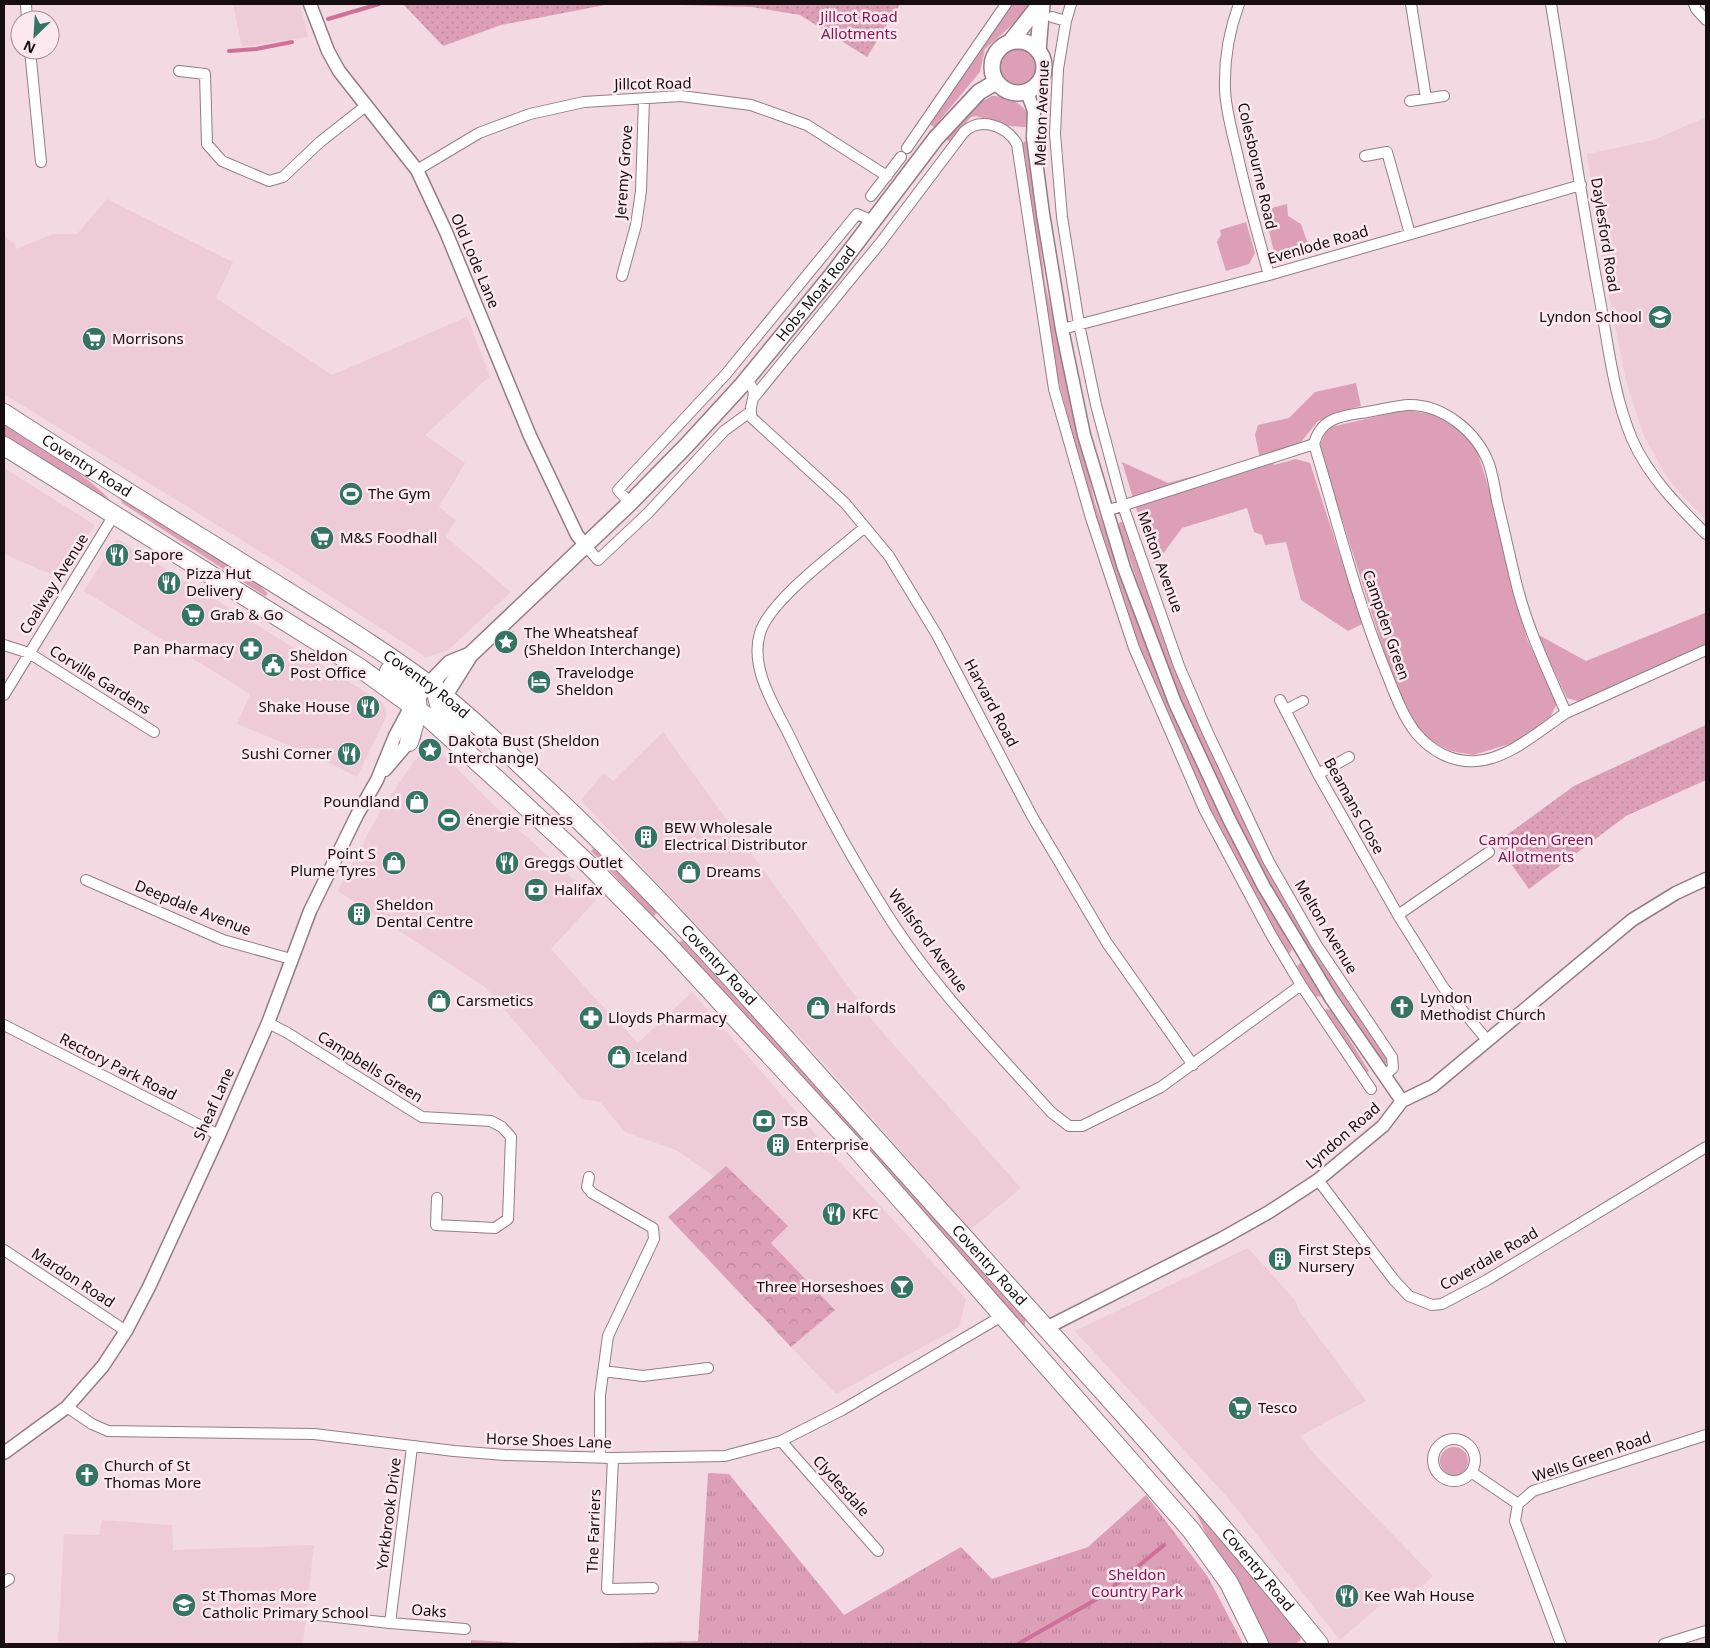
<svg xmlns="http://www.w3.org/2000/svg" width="1710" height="1648" viewBox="0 0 1710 1648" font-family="'Noto Sans',sans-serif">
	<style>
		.built { fill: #edccd8 }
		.grass { fill: #dc9fb6 }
		.forest { fill: url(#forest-crowns) }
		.park { fill: url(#park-tufts) }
		.garden { fill: url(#garden-dots) }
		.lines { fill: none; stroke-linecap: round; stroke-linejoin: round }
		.stream { stroke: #ce7098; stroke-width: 4 }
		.minor-casing { stroke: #947d85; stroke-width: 12 }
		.tertiary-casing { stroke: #947d85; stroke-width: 15 }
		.secondary-casing { stroke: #947d85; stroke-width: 18 }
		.trunk-casing { stroke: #947d85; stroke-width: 20 }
		.minor { stroke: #fff; stroke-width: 10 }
		.tertiary { stroke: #fff; stroke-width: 12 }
		.secondary { stroke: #fff; stroke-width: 15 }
		.trunk { stroke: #fff; stroke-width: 18 }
		.labels { text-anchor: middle; stroke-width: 5; stroke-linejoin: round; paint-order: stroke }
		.park-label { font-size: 15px; fill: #881653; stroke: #fce8ef }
		.street-label { font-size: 15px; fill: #150d10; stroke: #fce8ef }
		.poi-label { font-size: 15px; fill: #150d10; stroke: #fce8ef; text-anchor: start }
	</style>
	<defs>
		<pattern id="forest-crowns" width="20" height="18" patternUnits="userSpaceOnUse" patternTransform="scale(1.25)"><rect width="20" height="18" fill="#dc9fb6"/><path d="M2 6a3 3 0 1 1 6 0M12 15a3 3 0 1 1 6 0" fill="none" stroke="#bc889b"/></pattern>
		<pattern id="park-tufts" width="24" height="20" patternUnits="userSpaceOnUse" patternTransform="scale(1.25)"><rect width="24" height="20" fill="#dc9fb6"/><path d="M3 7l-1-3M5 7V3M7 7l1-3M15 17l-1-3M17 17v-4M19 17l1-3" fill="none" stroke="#bc889b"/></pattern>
		<pattern id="garden-dots" width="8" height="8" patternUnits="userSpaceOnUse" patternTransform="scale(1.25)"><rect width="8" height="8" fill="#dc9fb6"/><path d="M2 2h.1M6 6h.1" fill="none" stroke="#bc889b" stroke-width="1.8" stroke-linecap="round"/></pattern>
	</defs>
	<rect width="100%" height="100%" fill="#f2d9e2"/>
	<path class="built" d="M233,4H300L308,37L242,47Z
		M1706,117V520L1683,497L1665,474L1644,436L1626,381L1601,254L1587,154L1654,140Z
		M107,199L233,262L216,298L332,375L467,317L490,376L425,435L465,463L439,507L456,520L446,537L511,592L447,651L426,657L274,560L4,394V236L15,244L16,249L53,234H77Z
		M4,468L95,525L60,578L4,554Z
		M117,539L382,702L386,709V717L357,777L313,755L237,724L250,694L84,591Z
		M663,732L877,1026L1021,1188L970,1230L832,1072L581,800L604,773L613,781Z
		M428,749L442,754L519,830L596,900L551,949L593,996L638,1043L692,992L847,1170L966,1299L959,1327L836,1394L791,1347L835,1310L771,1242L788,1226L726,1167L714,1176L676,1150L625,1132L600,1102L582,1099L485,987L338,891L379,813L414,761Z
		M1248,1248L1295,1300L1299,1311L1366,1401L1300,1436L1318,1458L1433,1576L1413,1594L1404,1585L1340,1640L1228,1498L1075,1331Z
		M102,1520L172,1525L173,1550L314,1545L303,1644H58L64,1534L99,1535Z"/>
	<path class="grass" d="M1012,4H1029L1013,24L985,49L980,72L934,127L929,124Z
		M995 66a21 21 0 1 1 42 0a21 21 0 1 1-42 0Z
		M992,96C1007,96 1017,100 1027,112L1026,127L1009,126L976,116L971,117L950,142L946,139L981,102Z
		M1025,141L1029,143L1045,283L1095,503L1168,702L1206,786L1292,949L1290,953H1287L1213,818L1142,654L1119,592L1084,481L1052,354L1022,144Z
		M1287,204L1288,216L1301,224L1309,247L1281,255L1274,252L1264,210Z
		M1246,222L1255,253L1249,264L1226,271L1217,242L1221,235L1220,230Z
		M1356,383L1361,406L1334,413L1317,422L1301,442L1271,453L1274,465L1296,459L1310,463L1362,624L1348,631L1301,600L1286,542L1265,545L1262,535L1254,532L1247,508L1182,528L1154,566L1122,462L1168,483L1260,458L1255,435L1258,425L1289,418L1315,392Z
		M1405,410L1432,414L1461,429L1477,451L1497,514L1527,639L1557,703L1549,720L1516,742L1473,755L1451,751L1433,742L1421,732L1396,689L1319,447L1325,434L1331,427Z
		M4,421C21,433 108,489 112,504L4,437Z
		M120,497L250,575L268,594L265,596L122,503Z
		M1120,522H1123L1173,658L1237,804L1387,1056V1062L1384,1064L1287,917L1220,790L1166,665L1118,525Z
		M1706,608V644L1581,702L1567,698L1537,634L1586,661L1705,613Z
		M597,845L659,910L654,916L671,935L591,851Z
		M666,918L1029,1318L1025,1322V1331L677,944L683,940L664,920Z
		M1300,963L1302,964L1321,996L1316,997L1296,968Z
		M1327,1009L1331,1010L1369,1071L1364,1074L1323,1010Z
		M1440 1461a14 14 0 1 1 28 0a14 14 0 1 1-28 0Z
		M1194,1508L1301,1635L1300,1641L1294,1644H1267L1241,1587L1207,1536Z"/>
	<path class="forest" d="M726,1166L788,1226L771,1243L835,1310L791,1347L668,1217Z"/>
	<path class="park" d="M708,1473L729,1474L844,1615L961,1547L992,1579L1088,1547L1146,1495L1208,1577L1243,1644H572L698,1641Z
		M471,1640L539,1644H471Z"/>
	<path class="garden" d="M403,4H610L501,25L443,46Z
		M646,4H900L867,57L800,15L752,7Z
		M1706,725V780L1626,816L1529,889L1496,843L1574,786Z"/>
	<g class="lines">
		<path class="stream" d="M328,19L379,4
			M229,51L256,49L292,42
			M1018,1644L1102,1596L1164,1545"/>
		<g class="minor-casing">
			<path id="minor" d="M26,4L27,20
				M1239,4C1229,31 1224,60 1225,90C1226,112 1233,135 1238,157C1247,197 1258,236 1269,275
				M1411,4L1426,98
				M1551,4C1567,101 1581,198 1599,295C1608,343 1613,394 1632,439C1648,476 1678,506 1706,534
				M1694,4L1696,9L1706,20
				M1052,17L1066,21L1058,69L1055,134L1062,217L1079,324L1096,405L1123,506L1179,666L1207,731L1269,862L1316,944L1392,1057L1393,1068L1385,1075
				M1066,21L1071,4
				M30,50L41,162
				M179,71L205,74L207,144L222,161L269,181L283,177L320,142L367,105
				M1410,101L1444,96
				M907,148L1006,4
				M1365,156L1387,152L1410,234
				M417,170L479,133L530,114L584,102L681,96L751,105L807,125L887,176
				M871,196L901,157
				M622,276L636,225L641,191L644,99
				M1062,329L1269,275L1581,185
				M746,380C763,396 746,401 752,418L845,503L889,556L937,635L1032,816L1107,943L1193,1065
				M755,396L881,242L964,132C980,117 1006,125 1017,144L1054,389L1091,518L1134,648L1205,811L1270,933L1301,985L1371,1089
				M630,503L618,490L726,374L857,214L873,221
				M1106,511L1314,444C1321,417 1342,416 1367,412C1380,410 1394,406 1408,405C1443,404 1477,432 1489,464C1493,476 1495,489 1497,501C1504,529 1510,558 1517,586C1528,630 1548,671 1566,713C1540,730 1509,759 1476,761C1453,763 1431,751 1416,733C1403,717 1394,692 1386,672C1356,599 1337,520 1314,444
				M865,527C837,551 770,600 760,633C749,669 776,708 791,739C819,798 850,856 885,911C930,983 994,1049 1051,1112L1069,1126H1082L1161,1087L1301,985
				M586,546L598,560L648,513L724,431L750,412
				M4,645L29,653L154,732
				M4,695L114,515
				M1280,700L1318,774L1398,915L1443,987L1487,1040
				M1286,710L1303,701
				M1566,713L1706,650
				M1318,774L1349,757
				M86,880L223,940L291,959
				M1398,915L1489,852
				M268,1023L286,1032L422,1117L491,1121L502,1127L511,1137L508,1219L495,1228L436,1225L437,1198
				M4,1025L219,1135
				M589,1177L587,1187L592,1193L653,1228L654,1239L608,1336L600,1395V1458
				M1318,1180L1394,1280L1409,1296L1432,1305L1442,1304L1487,1280L1706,1147
				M4,1250L126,1331
				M603,1371L643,1376L708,1368
				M67,1407L92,1424L108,1431L314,1434L454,1451L505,1455L613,1458L725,1456L781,1441L842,1410L1002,1316
				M1433 1460a21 21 0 1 1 42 0a21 21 0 1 1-42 0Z
				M781,1441L878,1551
				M613,1458L607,1589L653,1588
				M1471,1472L1518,1504
				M4,1582L9,1579
				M309,1614L390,1623L412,1447
				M390,1623L465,1629
				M1561,1644L1515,1521L1518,1504L1533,1491L1706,1435
				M1664,1644L1706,1631"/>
		</g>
		<g class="tertiary-casing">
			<path id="tertiary" d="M310,4L328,51L339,71L417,170L446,232L530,436L577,535L586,546
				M1027,92L1034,111L1033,138L1043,214L1062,329L1084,435L1124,568L1175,703L1229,819L1264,887L1331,998L1402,1101
				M385,770L414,736
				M1048,1327L1221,1239L1269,1212L1318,1180L1383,1126L1402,1101L1433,1086L1632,920L1676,893L1706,879
				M4,1453L67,1407L103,1366L126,1331L149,1287L219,1135L268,1023L310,911L357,815L377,780L395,736L411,706"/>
		</g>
		<g class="secondary-casing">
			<g id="secondary">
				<circle cx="1018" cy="67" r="26"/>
				<path d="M1011,41L1040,4"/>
				<path d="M1038,50L1042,4"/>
				<path d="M421,693L450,663L470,655"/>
				<path id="s1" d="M438,706L470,655L630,503L686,446L742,385L832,275L936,138L979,92L996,82"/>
			</g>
		</g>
		<g class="trunk-casing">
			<g id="trunk">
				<path id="s2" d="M4,413C88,468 173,520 258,573C320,612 383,649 441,694C477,722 509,755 543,786C663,897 770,1022 880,1144C1028,1310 1180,1471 1319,1644"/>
				<path d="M4,446L360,668L429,718L503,785L585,861L669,946L852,1144L1191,1530L1229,1583L1259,1644"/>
				<path d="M389,671C425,697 421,702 409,742"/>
				<path d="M436,688C437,709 447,719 462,733"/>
			</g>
		</g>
		<use href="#minor" class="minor"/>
		<use href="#tertiary" class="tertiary"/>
		<use href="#secondary" class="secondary"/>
		<use href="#trunk" class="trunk"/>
	</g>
	<defs>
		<g id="school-disc" transform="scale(1.25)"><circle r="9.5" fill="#347463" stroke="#fce8ef"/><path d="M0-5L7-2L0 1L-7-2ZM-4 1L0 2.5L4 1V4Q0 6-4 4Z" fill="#fff"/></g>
		<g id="supermarket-disc" transform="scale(1.25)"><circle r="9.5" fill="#347463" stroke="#fce8ef"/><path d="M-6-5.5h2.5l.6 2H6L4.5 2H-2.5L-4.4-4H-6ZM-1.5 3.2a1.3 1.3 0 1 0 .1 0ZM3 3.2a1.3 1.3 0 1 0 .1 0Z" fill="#fff"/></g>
		<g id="stadium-disc" transform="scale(1.25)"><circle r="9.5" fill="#347463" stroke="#fce8ef"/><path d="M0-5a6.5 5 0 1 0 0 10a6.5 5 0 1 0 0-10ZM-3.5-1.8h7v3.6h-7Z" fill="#fff"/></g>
		<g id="restaurant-disc" transform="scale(1.25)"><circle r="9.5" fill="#347463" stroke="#fce8ef"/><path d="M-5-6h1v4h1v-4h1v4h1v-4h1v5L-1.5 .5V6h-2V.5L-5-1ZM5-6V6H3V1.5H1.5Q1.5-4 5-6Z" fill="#fff"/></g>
		<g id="sight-disc" transform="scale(1.25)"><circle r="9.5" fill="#347463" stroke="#fce8ef"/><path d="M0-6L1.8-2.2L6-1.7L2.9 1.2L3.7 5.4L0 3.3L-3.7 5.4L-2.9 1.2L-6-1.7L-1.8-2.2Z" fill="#fff"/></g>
		<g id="pharmacy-disc" transform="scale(1.25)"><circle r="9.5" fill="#347463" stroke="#fce8ef"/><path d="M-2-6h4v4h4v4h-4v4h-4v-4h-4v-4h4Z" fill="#fff"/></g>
		<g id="civic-disc" transform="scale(1.25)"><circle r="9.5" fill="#347463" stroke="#fce8ef"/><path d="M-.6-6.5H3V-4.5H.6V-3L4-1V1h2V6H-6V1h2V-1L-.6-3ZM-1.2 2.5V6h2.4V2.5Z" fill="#fff"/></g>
		<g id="hotel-disc" transform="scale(1.25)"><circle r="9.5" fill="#347463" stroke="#fce8ef"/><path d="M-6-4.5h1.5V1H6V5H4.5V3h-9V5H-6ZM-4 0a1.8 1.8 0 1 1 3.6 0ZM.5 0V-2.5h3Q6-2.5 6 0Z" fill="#fff"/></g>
		<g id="shop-disc" transform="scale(1.25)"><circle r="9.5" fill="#347463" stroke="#fce8ef"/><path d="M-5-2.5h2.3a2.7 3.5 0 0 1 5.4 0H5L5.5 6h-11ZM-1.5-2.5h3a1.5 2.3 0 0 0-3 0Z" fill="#fff"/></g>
		<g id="building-disc" transform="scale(1.25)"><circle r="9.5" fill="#347463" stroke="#fce8ef"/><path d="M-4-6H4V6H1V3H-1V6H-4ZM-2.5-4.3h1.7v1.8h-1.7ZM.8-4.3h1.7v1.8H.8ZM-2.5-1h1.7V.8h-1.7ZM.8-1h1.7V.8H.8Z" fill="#fff"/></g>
		<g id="bank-disc" transform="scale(1.25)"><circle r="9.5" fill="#347463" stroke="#fce8ef"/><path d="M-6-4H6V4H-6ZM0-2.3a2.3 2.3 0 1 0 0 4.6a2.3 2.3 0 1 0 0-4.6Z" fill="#fff"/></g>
		<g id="church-disc" transform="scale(1.25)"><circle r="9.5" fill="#347463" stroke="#fce8ef"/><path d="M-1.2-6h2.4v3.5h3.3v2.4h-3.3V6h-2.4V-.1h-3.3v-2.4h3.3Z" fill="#fff"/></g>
		<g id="bar-disc" transform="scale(1.25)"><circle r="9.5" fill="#347463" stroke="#fce8ef"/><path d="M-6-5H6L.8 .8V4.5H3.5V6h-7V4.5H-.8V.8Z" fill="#fff"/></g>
	</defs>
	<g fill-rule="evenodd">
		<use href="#school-disc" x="1660" y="317"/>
		<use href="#supermarket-disc" x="94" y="339"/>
		<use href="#stadium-disc" x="351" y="494"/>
		<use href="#supermarket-disc" x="322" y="538"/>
		<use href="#restaurant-disc" x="117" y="555"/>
		<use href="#restaurant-disc" x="169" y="583"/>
		<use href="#supermarket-disc" x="193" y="615"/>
		<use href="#sight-disc" x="506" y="642"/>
		<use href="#pharmacy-disc" x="251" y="649"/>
		<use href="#civic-disc" x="273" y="665"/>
		<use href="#hotel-disc" x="539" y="682"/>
		<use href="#restaurant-disc" x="368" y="707"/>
		<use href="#sight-disc" x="430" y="750"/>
		<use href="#restaurant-disc" x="349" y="754"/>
		<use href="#shop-disc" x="417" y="802"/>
		<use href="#stadium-disc" x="449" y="820"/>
		<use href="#building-disc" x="646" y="837"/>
		<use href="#shop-disc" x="394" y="863"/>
		<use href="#restaurant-disc" x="507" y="863"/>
		<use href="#shop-disc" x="689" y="872"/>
		<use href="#bank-disc" x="536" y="890"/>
		<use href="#building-disc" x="359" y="914"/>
		<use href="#shop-disc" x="439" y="1001"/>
		<use href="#church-disc" x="1402" y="1007"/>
		<use href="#shop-disc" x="818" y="1008"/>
		<use href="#pharmacy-disc" x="591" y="1018"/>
		<use href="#shop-disc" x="619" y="1057"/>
		<use href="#bank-disc" x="764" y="1121"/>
		<use href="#building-disc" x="778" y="1145"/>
		<use href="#restaurant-disc" x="834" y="1214"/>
		<use href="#building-disc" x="1280" y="1259"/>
		<use href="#bar-disc" x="902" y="1287"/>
		<use href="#supermarket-disc" x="1240" y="1408"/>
		<use href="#church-disc" x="87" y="1475"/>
		<use href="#restaurant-disc" x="1347" y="1596"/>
		<use href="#school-disc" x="184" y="1605"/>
	</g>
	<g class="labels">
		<g class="park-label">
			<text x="859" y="22">Jillcot Road<tspan x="859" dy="17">Allotments</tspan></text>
			<text x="1536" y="845">Campden Green<tspan x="1536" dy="17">Allotments</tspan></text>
			<text x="1137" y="1580">Sheldon<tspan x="1137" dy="17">Country Park</tspan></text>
		</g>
		<g class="street-label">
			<text transform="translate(653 84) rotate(-1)" y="5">Jillcot Road</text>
			<text transform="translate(1042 113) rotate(-88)" y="5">Melton Avenue</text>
			<text transform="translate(1257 166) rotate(77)" y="5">Colesbourne Road</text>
			<text transform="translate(624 172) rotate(-86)" y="5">Jeremy Grove</text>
			<text transform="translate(1605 235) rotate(81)" y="5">Daylesford Road</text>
			<text transform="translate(1318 245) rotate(-16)" y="5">Evenlode Road</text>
			<text transform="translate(475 261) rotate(67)" y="5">Old Lode Lane</text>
			<text dy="5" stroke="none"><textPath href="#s1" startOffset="561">Hobs Moat Road</textPath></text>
			<text dy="5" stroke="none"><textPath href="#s2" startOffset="98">Coventry Road</textPath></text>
			<text transform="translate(1160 562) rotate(70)" y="5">Melton Avenue</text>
			<text transform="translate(54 584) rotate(-58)" y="5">Coalway Avenue</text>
			<text transform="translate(1386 625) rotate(71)" y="5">Campden Green</text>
			<text transform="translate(100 680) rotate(32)" y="5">Corville Gardens</text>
			<text dy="5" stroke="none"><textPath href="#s2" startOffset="502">Coventry Road</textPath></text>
			<text transform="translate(991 703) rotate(62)" y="5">Harvard Road</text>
			<text transform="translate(1354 806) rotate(61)" y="5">Beamans Close</text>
			<text transform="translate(193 908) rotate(22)" y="5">Deepdale Avenue</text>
			<text transform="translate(1326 927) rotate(59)" y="5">Melton Avenue</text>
			<text transform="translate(928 941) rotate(54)" y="5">Wellsford Avenue</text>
			<text dy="5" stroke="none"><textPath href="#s2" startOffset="908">Coventry Road</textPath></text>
			<text transform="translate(118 1067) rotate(27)" y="5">Rectory Park Road</text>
			<text transform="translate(370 1067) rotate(32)" y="5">Campbells Green</text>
			<text transform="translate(214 1104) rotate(-66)" y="5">Sheaf Lane</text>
			<text transform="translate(1343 1136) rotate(-41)" y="5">Lyndon Road</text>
			<text transform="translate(1489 1259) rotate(-30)" y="5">Coverdale Road</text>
			<text dy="5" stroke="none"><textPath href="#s2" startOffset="1312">Coventry Road</textPath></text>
			<text transform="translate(73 1278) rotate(33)" y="5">Mardon Road</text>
			<text transform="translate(549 1441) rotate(2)" y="5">Horse Shoes Lane</text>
			<text transform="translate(1592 1457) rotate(-19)" y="5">Wells Green Road</text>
			<text transform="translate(841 1486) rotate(48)" y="5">Clydesdale</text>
			<text transform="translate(389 1514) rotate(-83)" y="5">Yorkbrook Drive</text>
			<text transform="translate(594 1531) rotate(-88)" y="5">The Farriers</text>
			<text dy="5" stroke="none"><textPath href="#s2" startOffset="1718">Coventry Road</textPath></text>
			<text transform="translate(429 1611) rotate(4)" y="5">Oaks</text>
		</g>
		<g class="poi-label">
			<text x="1642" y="322" text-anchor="end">Lyndon School</text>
			<text x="112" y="344">Morrisons</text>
			<text x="368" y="499">The Gym</text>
			<text x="340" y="543">M&amp;S Foodhall</text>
			<text x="134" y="560">Sapore</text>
			<text x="186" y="579">Pizza Hut<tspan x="186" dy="17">Delivery</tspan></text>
			<text x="210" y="620">Grab &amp; Go</text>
			<text x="524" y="638">The Wheatsheaf<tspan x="524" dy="17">(Sheldon Interchange)</tspan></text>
			<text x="234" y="654" text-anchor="end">Pan Pharmacy</text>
			<text x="290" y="661">Sheldon<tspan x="290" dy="17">Post Office</tspan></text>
			<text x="556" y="678">Travelodge<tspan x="556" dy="17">Sheldon</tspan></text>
			<text x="350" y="712" text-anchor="end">Shake House</text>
			<text x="448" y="746">Dakota Bust (Sheldon<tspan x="448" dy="17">Interchange)</tspan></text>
			<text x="332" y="759" text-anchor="end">Sushi Corner</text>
			<text x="400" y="807" text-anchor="end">Poundland</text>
			<text x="466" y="825">énergie Fitness</text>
			<text x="664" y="833">BEW Wholesale<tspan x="664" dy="17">Electrical Distributor</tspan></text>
			<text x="376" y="859" text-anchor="end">Point S<tspan x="376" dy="17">Plume Tyres</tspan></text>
			<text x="524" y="868">Greggs Outlet</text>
			<text x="706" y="877">Dreams</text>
			<text x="554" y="895">Halifax</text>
			<text x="376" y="910">Sheldon<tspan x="376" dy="17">Dental Centre</tspan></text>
			<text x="1420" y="1003">Lyndon<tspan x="1420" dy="17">Methodist Church</tspan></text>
			<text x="456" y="1006">Carsmetics</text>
			<text x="836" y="1013">Halfords</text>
			<text x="608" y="1023">Lloyds Pharmacy</text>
			<text x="636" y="1062">Iceland</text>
			<text x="782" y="1126">TSB</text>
			<text x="796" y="1150">Enterprise</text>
			<text x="852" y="1219">KFC</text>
			<text x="1298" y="1255">First Steps<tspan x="1298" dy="17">Nursery</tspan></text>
			<text x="884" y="1292" text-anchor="end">Three Horseshoes</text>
			<text x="1258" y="1413">Tesco</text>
			<text x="104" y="1471">Church of St<tspan x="104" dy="17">Thomas More</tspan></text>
			<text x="202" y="1601">St Thomas More<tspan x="202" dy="17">Catholic Primary School</tspan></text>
			<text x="1364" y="1601">Kee Wah House</text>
		</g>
	</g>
	<rect width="1710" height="1648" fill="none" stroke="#150d10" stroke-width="10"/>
	<g transform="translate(35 35) rotate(205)"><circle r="24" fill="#fce8ef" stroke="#a09096"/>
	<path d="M0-4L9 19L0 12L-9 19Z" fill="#347463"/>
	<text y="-8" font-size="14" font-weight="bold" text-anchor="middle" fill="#150d10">N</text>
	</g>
</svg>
